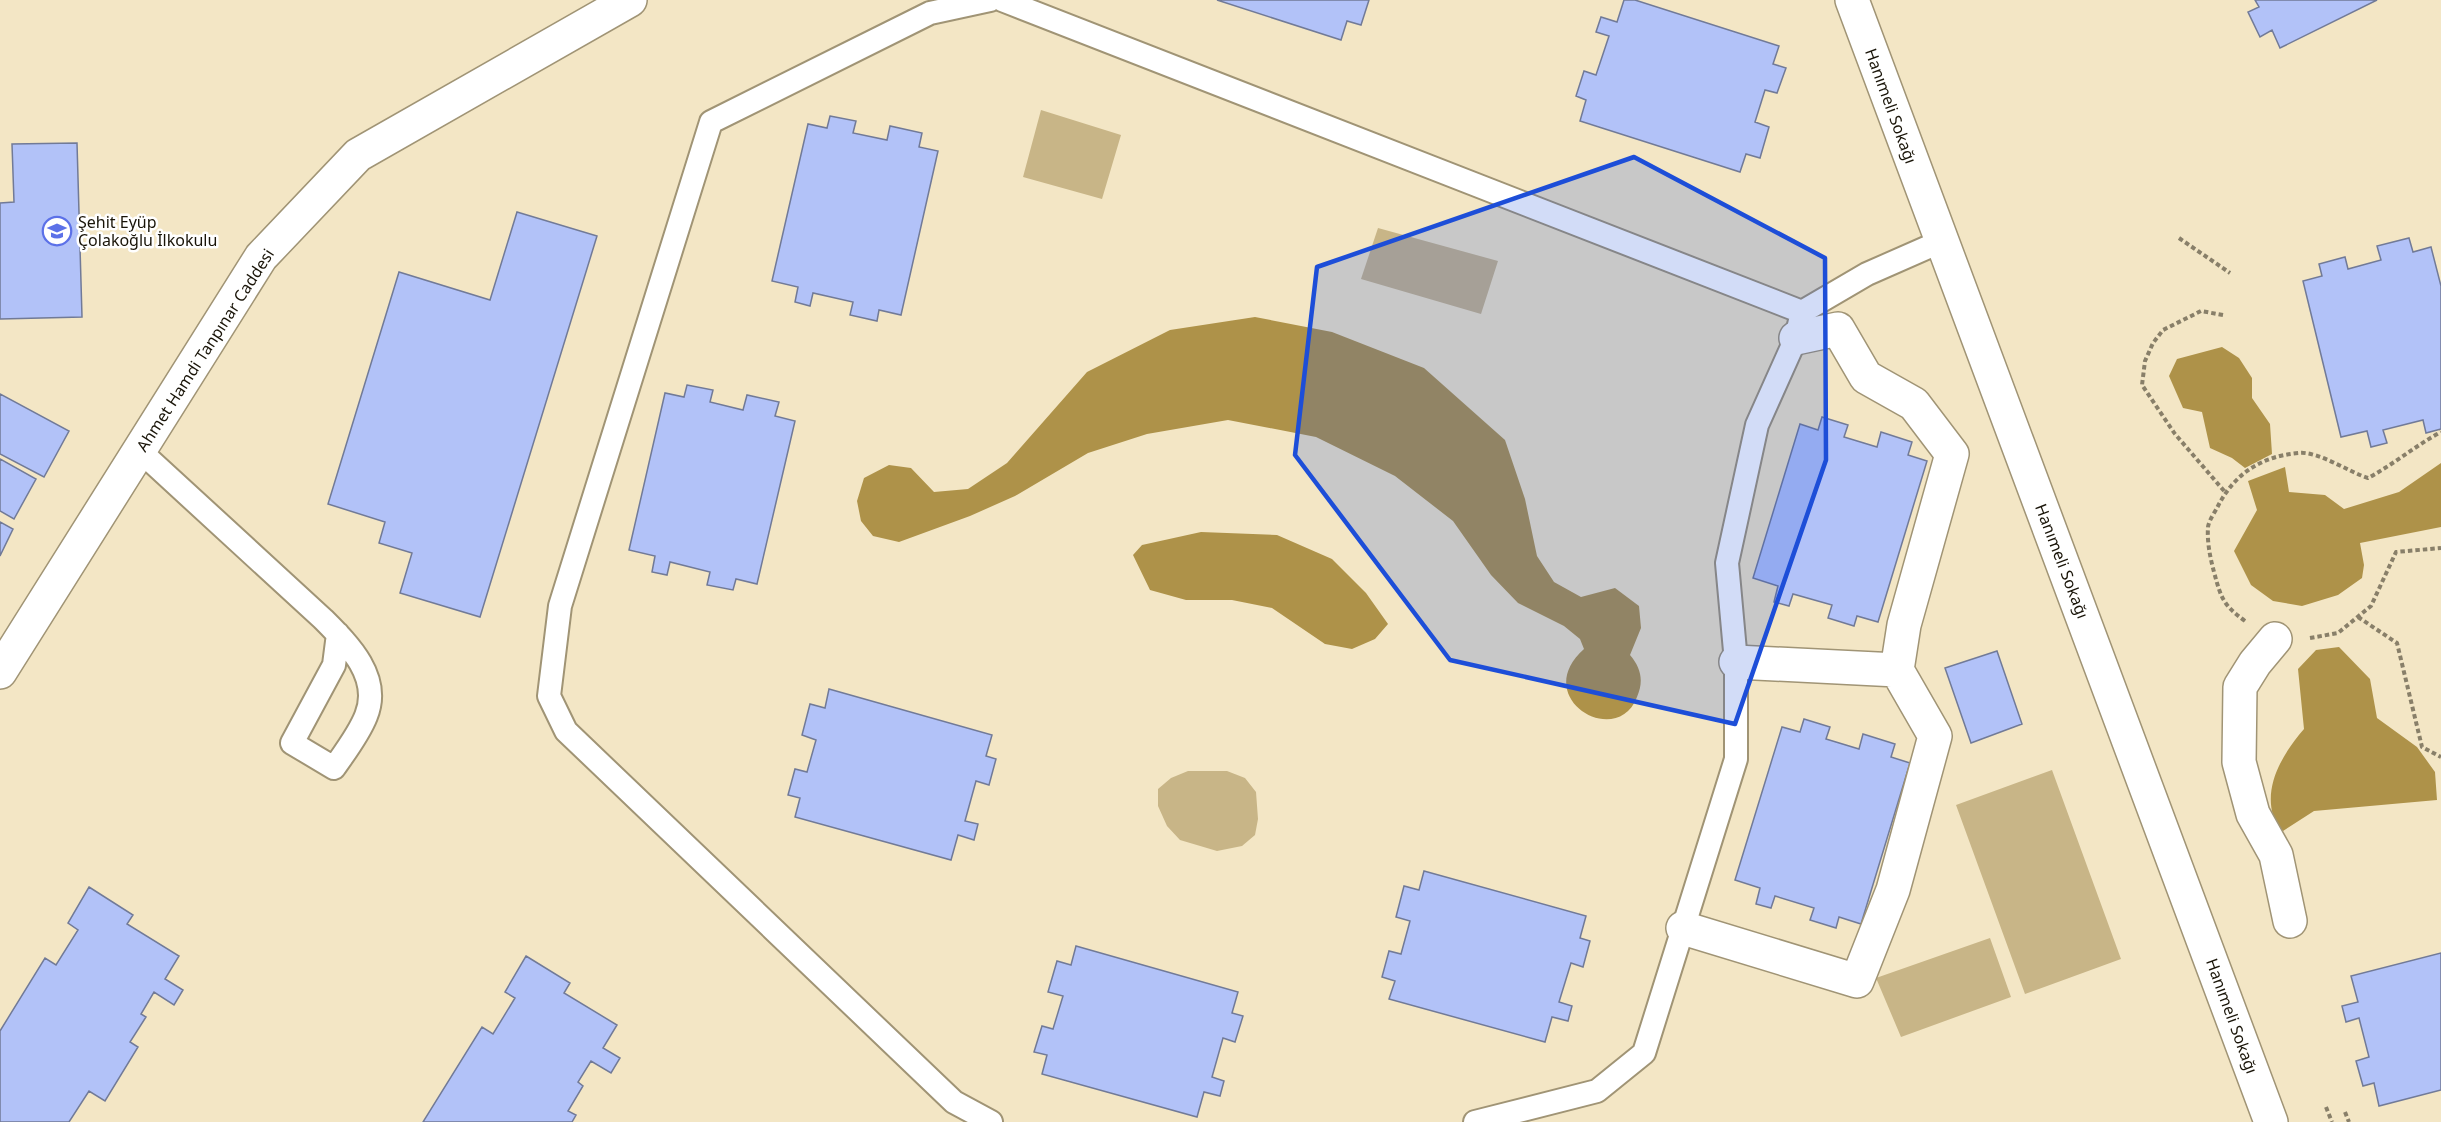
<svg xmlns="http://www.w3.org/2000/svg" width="2441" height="1122" viewBox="0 0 2441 1122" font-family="'Noto Sans',sans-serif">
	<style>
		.green { fill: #c8b587 }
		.water { fill: #ae9249 }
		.building { fill: #b2c2f8; stroke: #717a97; stroke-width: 1.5 }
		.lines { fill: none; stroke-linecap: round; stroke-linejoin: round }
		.service-casing { stroke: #a09475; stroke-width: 26 }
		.minor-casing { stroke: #a09475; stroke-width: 36 }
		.tertiary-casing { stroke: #a09475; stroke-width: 36 }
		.path { stroke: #887f69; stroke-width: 4; stroke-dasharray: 4.5 3; stroke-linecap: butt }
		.service { stroke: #fff; stroke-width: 22 }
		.minor { stroke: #fff; stroke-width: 33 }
		.tertiary { stroke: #fff; stroke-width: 33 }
		.marked { fill: #1d4ed8; fill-opacity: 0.2; stroke: #1d4ed8; stroke-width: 4.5; stroke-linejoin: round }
		.labels { text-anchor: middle; stroke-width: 5; stroke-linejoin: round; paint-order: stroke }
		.street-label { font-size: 16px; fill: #191408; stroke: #fff }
		.poi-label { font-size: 16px; fill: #191408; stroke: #fff; text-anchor: start }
	</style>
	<rect width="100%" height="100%" fill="#f3e6c5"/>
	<path class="green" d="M1041,110L1121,135L1102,199L1023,177Z
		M1378,228L1498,261L1481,314L1361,279Z
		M2052,770L2121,959L2025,994L1956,805Z
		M1188,771H1227L1245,778L1256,792L1258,819L1255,835L1242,846L1217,851L1180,840L1167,826L1158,806V789L1171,778Z
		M1990,938L2011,997L1901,1037L1876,978Z"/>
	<path class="water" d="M1255,317L1332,332L1424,368L1505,440L1525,499L1537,556L1554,582L1581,597L1615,588L1639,606L1641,628L1630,655C1641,668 1644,681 1637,697C1617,750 1529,698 1584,649L1580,639L1564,626L1518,603L1491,575L1453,521L1395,476L1316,437L1228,420L1147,434L1088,453L1015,496L970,516L899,542L873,536L861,521L857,501L864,478L889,465L911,468L934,492L968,489L1007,463L1087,372L1170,330Z
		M2222,347L2239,358L2252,378V398L2270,424L2272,454L2245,468L2232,458L2210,448L2202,412L2183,408L2169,376L2177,359Z
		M2441,463V527L2360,543L2364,565L2362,578L2338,595L2302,606L2273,601L2251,585L2234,551L2257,510L2248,481L2285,467L2289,492L2325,495L2344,509L2399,492Z
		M1201,532L1277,535L1332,559L1366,593L1388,624L1375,639L1352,649L1325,644L1272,608L1232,600H1186L1150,590L1133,555L1142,545Z
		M2339,647L2370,679L2377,718L2417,747L2435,772L2437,800L2314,811L2283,831C2280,827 2274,821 2273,815C2264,784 2284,752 2304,729L2298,669L2316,650Z"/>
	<path class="building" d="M1217,0H1369L1361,25L1347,21L1341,40Z
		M1624,0H1635L1779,46L1773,64L1786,68L1777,93L1765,90L1755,122L1769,127L1760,158L1746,154L1740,172L1580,121L1586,100L1576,96L1584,71L1596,75L1609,36L1596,32L1601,17L1617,22Z
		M2255,0H2377L2280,48L2272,30L2260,37L2248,12L2259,7Z
		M830,116L856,121L853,133L887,140L890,126L922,133L919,147L938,151L901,315L879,310L877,321L850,315L853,302L813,293L810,306L795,302L798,287L772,281L808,124L827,128Z
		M77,143L82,317L0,319V203L14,202L12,144Z
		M517,212L597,236L480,617L400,593L412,553L379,543L385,522L328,504L399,272L490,300Z
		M2409,238L2413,252L2431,247L2441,286V429L2426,433L2423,420L2383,430L2387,443L2371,447L2367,431L2341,437L2303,281L2322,276L2319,264L2345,257L2348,269L2381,260L2377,246Z
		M687,385L713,390L710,402L743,410L747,395L779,402L775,416L795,421L757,584L736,579L733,590L707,585L710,572L670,562L667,575L652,572L655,556L629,550L665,393L684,397Z
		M0,394L69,431L44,477L0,454Z
		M1822,417L1848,425L1844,437L1877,447L1881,432L1912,442L1908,455L1927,461L1878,622L1857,616L1854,626L1828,618L1832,605L1793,594L1789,606L1774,602L1778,586L1753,578L1800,424L1818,430Z
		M0,459L36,479L14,519L0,511Z
		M0,522L13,529L0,556Z
		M1997,651L2022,724L1971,743L1945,668Z
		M829,689L992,735L986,756L996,759L989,785L976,781L965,821L978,824L974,840L958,835L951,860L795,817L800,798L788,795L795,769L807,772L816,740L802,735L810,704L825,708Z
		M1804,719L1830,727L1826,739L1859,749L1863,734L1895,744L1891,757L1910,763L1861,924L1839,917L1836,928L1810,920L1814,908L1775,896L1771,908L1756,904L1760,888L1735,880L1782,727L1800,732Z
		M1424,871L1586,916L1580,938L1590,941L1583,967L1571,963L1559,1002L1572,1006L1568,1021L1552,1017L1545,1042L1389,999L1395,981L1382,977L1389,951L1401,954L1410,921L1396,917L1404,886L1419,890Z
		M89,887L133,915L127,924L179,956L165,979L183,990L174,1005L154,992L141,1014L146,1017L130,1042L138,1047L105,1101L89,1091L69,1122H0V1031L45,958L56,965L78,930L68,923Z
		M1076,946L1238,992L1232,1013L1243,1016L1235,1042L1223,1038L1212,1077L1224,1081L1220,1096L1204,1092L1197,1117L1042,1074L1047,1055L1034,1052L1042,1026L1053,1029L1063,996L1048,992L1057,961L1071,965Z
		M2441,953V1090L2379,1106L2374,1083L2363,1086L2356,1061L2369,1057L2359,1018L2346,1022L2342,1006L2358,1002L2351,976Z
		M526,956L570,983L564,993L617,1025L603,1048L620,1058L611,1073L591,1061L578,1082L583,1086L568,1111L576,1115L572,1122H423L482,1027L493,1034L515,998L505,992Z"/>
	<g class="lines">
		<g class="service-casing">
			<path id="service" d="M990,0L930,13L711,122L560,606L549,696L566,731L954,1102L991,1122
				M1002,0L1802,312
				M139,450L323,619C348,644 382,677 366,716C359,734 345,752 334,768L292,743L334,665L338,634
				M1475,1122L1597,1091L1644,1053L1736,759V662L1727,563L1757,425L1796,338L1802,312L1867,274L1942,241"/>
		</g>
		<g class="minor-casing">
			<path id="minor" d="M1852,0L2271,1122
				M1796,338L1838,329L1866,377L1914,404L1952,454L1904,625L1897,670
				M2275,639L2255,663L2240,687L2239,762L2253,814L2276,855L2290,921
				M1683,928L1857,981L1893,890L1935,736L1897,670L1736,662"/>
		</g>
		<g class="tertiary-casing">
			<path id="tertiary" d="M0,672L261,257L358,155L630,0"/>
		</g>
		<path class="path" d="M2179,238L2230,273
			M2223,315L2201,311L2163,330L2153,343L2145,361L2142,385L2175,434L2225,492
			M2358,617L2397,643L2422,747L2441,757
			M2245,621C2223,605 2221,598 2214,572C2210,557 2207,542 2208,527C2209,520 2215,512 2218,506C2235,473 2262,456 2299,453C2318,451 2349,472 2368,478C2394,464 2415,446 2441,432
			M2310,638L2338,633L2371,606L2396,552L2441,548
			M2326,1107L2332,1122
			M2345,1112L2349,1122"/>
		<use href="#service" class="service"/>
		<use href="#minor" class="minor"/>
		<use href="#tertiary" class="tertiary"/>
	</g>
	<path class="marked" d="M1634,157L1825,258L1826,460L1735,724L1450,660L1295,455L1317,267Z"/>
	<defs>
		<g id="school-ring" transform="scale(1.5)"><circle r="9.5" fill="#fff" stroke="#5c71e8" stroke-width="1.5"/><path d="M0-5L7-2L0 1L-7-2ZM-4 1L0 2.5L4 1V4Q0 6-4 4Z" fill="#5c71e8"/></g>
	</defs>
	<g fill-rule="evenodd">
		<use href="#school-ring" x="57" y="231"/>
	</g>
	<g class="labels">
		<g class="street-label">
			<text transform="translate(1891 106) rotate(70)" y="6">Hanımeli Sokağı</text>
			<text transform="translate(205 350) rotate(-57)" y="6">Ahmet Hamdi Tanpınar Caddesi</text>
			<text transform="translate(2062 561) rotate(69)" y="6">Hanımeli Sokağı</text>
			<text transform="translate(2232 1016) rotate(70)" y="6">Hanımeli Sokağı</text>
		</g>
		<g class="poi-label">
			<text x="78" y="228">Şehit Eyüp<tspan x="78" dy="18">Çolakoğlu İlkokulu</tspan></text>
		</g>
	</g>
</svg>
